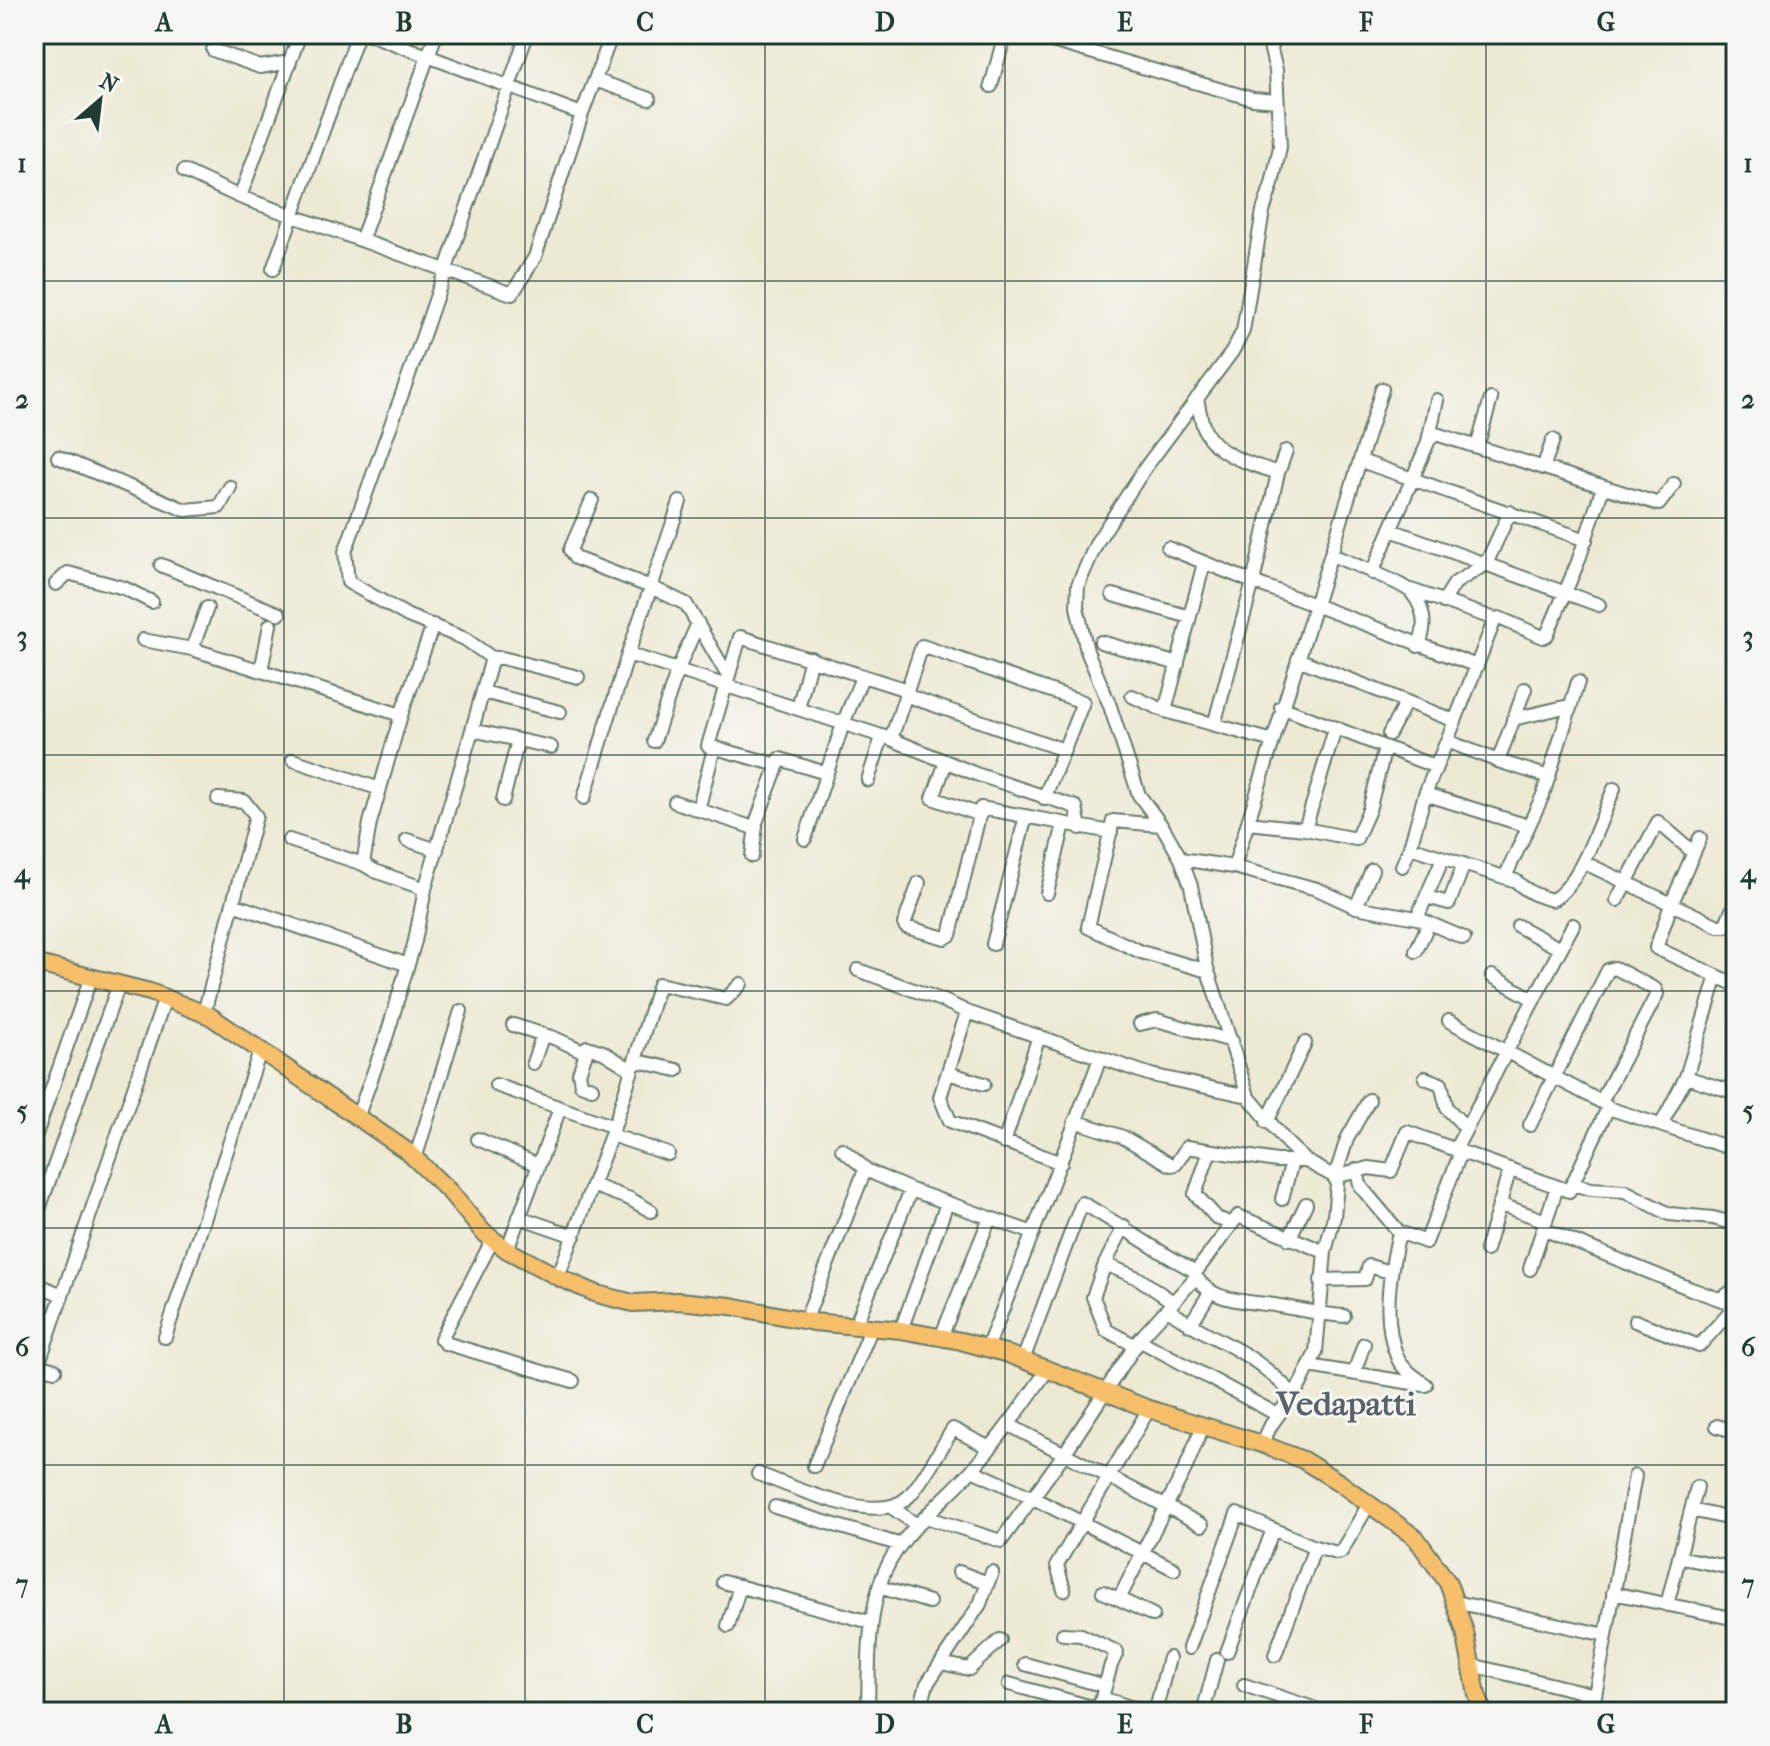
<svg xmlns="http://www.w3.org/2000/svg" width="1770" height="1746" viewBox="0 0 1770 1746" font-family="'IM FELL French Canon',serif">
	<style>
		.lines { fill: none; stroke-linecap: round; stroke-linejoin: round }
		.minor-casing { stroke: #677a6c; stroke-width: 16 }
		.major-casing { stroke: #677a6c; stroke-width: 20 }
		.minor { stroke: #fff; stroke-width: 12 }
		.major { stroke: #f6c06b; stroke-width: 16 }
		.grid { fill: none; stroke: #1f3d34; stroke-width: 2; stroke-opacity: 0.55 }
		.labels { text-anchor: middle; stroke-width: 6; stroke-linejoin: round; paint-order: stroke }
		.district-label { font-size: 34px; font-weight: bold; fill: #59616a; stroke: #f6f6f2 }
		.neatline { fill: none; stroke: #1f3d34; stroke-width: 3 }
		.grid-label { font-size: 26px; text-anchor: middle; font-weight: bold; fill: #1f3d34 }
	</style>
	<rect width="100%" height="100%" fill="#f6f6f2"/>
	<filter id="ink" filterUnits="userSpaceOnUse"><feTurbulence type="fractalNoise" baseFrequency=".0125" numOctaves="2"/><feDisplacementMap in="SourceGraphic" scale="16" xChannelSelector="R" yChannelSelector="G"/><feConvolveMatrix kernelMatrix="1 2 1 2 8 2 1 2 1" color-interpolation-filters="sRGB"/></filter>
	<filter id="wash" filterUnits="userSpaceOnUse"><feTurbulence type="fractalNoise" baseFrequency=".006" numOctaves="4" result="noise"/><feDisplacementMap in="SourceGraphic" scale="32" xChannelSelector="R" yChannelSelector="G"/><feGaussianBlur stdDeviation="1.8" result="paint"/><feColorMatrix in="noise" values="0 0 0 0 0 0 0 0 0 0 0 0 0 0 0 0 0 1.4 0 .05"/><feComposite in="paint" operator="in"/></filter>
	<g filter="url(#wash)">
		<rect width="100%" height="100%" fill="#edead4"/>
	</g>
	<g filter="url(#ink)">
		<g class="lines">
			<g class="minor-casing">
				<path id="minor" d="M369,34L582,114
					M527,34L419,347L345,552L348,582L408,616L465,639L492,658H502L578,677
					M1028,34L1253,99L1277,101
					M213,50L260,67L290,62
					M595,80L649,99
					M991,86L1005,34
					M184,171L240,197L512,294L535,257L582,114L612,34
					M240,197L300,34
					M362,238L436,34
					M273,269L358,34
					M1197,398C1199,409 1201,421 1205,431C1218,457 1253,464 1278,473L1286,451
					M1428,441L1437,400
					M1477,447L1491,399
					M58,457L185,510L219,507L230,487
					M1361,461L1586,540
					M1543,468L1553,440
					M1278,473L1253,582L1477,666
					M592,500L570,550L575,558L651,587L686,604L728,676
					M680,502L628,654L891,739L976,774L1076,807L1080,828
					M1391,530L1599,605
					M1168,548L1253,582L1214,725
					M1332,555C1347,562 1404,583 1412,593C1425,609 1427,628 1418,646
					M161,565L279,614
					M1372,573L1429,440L1436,434L1659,504L1674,484
					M56,584L68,573L124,588L152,602
					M1411,590L1495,619
					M1113,595L1190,617
					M1443,602L1455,583L1486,564L1510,512
					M143,640L192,649L401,715
					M1101,642L1178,664
					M192,649L207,608
					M492,658L472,730L551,747
					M261,671L270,625
					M483,692L560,712
					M1132,696L1165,711L1273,741
					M1281,707L1436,767L1455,721L1298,659
					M798,709L811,658
					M1165,711L1204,563
					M1513,719L1569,706
					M1455,721L1495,619L1499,618L1543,637L1547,635L1578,562L1603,487
					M1389,734L1406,702
					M891,739L922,646L1083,702L1064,750L905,695
					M654,741L678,669L698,623
					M1447,741L1498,761L1549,777
					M293,760L380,789
					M1498,761L1525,689
					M946,762L933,798L980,815
					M778,765L708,746L740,637L907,690
					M1436,767L1425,794L1410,847L1516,881C1526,891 1538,897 1552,900C1581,885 1600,819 1614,789
					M868,780L882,737
					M1425,794L1528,826
					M584,798L628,654
					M1044,798L1064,750
					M503,800L518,740
					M675,802L754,828L780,759L826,773
					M698,810L712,756
					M1248,823L1305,829L1356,839L1369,810L1385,748
					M1161,825L1113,821L1088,927L1141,952L1208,971
					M1305,829L1335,729
					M1700,838L1671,905L1656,948L1736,985
					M805,839L843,724L862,677
					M289,840L363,864
					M407,840L437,850
					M752,856L756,826
					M1181,859L1234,867L1317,889L1356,907L1417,918L1464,938
					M1583,862L1718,926H1725L1736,901
					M1402,866L1410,847
					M1234,867L1382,389
					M1505,877L1543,795L1578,682
					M919,883L904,924L906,927L945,938L950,935L981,808L1111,832
					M425,889L375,871L363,864L370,823L401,715L433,625
					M1047,893L1064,824
					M1426,897L1449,903L1464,864
					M1617,900L1658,822L1694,853
					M233,904L408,965
					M1356,907L1372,870
					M1417,918L1443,858
					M1518,926L1560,949
					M993,944L1026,816
					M1416,951L1429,923
					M858,970L944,1001L967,1012L1151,1075L1248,1096
					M1492,976L1533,999
					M1717,976L1686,1077L1736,1093
					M967,1012L940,1097L950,1121L1061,1163
					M204,1013L256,816L244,801L218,799
					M1449,1021L1605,1104L1608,1108L1736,1150
					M1140,1024L1157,1020L1232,1041
					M513,1025L554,1038L583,1051L587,1047L603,1052L632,1070
					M588,1047L579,1073L581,1084L592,1088
					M533,1063L543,1034
					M634,1063L642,1062L677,1070
					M948,1073L984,1084
					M1425,1078L1441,1084L1447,1108L1466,1128
					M496,1085L614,1127
					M1729,1091L1736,1075
					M357,1118L387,1035L415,941L425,889L472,730
					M1075,1121L1123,1137L1171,1165L1176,1164L1187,1147L1277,1161H1306
					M1267,1122L1305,1043
					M1530,1125L1608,970L1615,968L1655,989L1657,994L1601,1102
					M1661,1125L1686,1077
					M611,1135L668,1154
					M478,1139L538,1165
					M34,1140L91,977
					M1004,1143L1039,1036
					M842,1149L868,1171
					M1455,1150L1573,925
					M1210,1151L1195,1194L1217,1218L1232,1224
					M415,1159L461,1011
					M1356,1170L1361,1187L1399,1232C1390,1272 1381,1320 1398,1359C1402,1369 1417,1378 1426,1385
					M1335,1177L1369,1168L1391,1171L1407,1132L1569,1191L1608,1108
					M1335,1177L1347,1139L1369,1100
					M1572,1184L1591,1189L1625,1191L1669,1214L1713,1218L1736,1224
					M592,1185L630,1199L651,1211
					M1557,1187L1543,1229L1691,1289L1736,1305
					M1282,1199L1292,1161
					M1499,1204L1546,1221
					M519,1217L574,1236
					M34,1223L119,984
					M1124,1226L1105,1264L1093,1297L1106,1330L1136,1346
					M1399,1232L1426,1242L1461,1152
					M493,1239L441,1339L445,1343L573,1381
					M1289,1239L1306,1204
					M507,1250L560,1108
					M1486,1250L1510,1169
					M1105,1264L1138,1278L1173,1302
					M1530,1269L1543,1229
					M1195,1273L1238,1216L1325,1252
					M558,1277L614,1127L659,984L726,999L741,984
					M1321,1280L1365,1279L1369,1266L1390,1272
					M34,1283L62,1295
					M1720,1299L1736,1289
					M1168,1309C1190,1326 1215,1337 1239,1351C1259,1362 1277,1378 1293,1394
					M805,1321L863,1175L868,1171L911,1190L1033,1233
					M1635,1321L1699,1346L1736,1305
					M1190,1325L1211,1291
					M855,1326L911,1190
					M901,1330L947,1203
					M165,1337L260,1051
					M941,1337L990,1218
					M1139,1340L1278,1415
					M987,1348C1017,1274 1046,1200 1074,1126C1082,1102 1093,1081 1100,1057
					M1023,1360L1082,1203C1120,1224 1154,1250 1193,1270C1205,1302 1244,1301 1274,1305C1298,1309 1321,1314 1344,1316
					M34,1364L55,1370
					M38,1365L165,998
					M1309,1366L1424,1385
					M1354,1373L1364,1344
					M1009,1425L1202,1525
					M1717,1426L1736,1432
					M1262,1444L1271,1425L1300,1385L1316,1352L1325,1252L1334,1217L1337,1184L1335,1177L1306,1161L1288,1144L1248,1096L1207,968L1191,886L1181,859L1164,829L1139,795L1110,706L1087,651L1077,607L1078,585L1097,542L1145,468L1232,352L1243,331L1263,211L1272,184L1280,147L1276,70L1267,34
					M814,1466L872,1327
					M972,1470L1031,1497L1174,1569
					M758,1474C793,1486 877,1527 908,1497C922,1483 942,1446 953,1429L990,1448
					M775,1507L898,1544
					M891,1507L917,1525
					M1691,1510L1736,1520
					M926,1517L1001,1541L1064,1454L1139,1340L1195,1278
					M1679,1557L1736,1569
					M959,1572L988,1583
					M723,1582L870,1622
					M879,1587L929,1602
					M1064,1590L1057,1565L1149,1409
					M1103,1592L1119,1599
					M1613,1593L1736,1619
					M1455,1602L1606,1635
					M1667,1605L1697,1487
					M1153,1615L1119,1599L1186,1467L1203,1426
					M728,1626L740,1586
					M1063,1634L1081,1635L1117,1652L1111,1665L1098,1712
					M1189,1648L1237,1514L1315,1547L1337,1553L1341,1552L1369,1504
					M1227,1652L1273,1529
					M1275,1655L1315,1547
					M941,1663L969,1669L1000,1640
					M1025,1664L1105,1686
					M1471,1665L1595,1695
					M1009,1684L1099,1709
					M1244,1685L1313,1708L1315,1712
					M1102,1698L1146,1712
					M868,1712C869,1669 867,1626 880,1584C895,1536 938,1508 971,1471C999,1439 1024,1404 1048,1369
					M919,1712L927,1684L980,1604L992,1572
					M1155,1712L1169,1658
					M1203,1712L1217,1660
					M1592,1712L1635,1476"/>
			</g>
			<g class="major-casing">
				<path id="major" d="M34,963L150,992L210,1016L407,1151L450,1192L483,1232L507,1250L558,1277L597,1294L633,1303L678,1301L731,1306L813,1322L901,1330L961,1341L1005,1353L1149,1409L1262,1444L1303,1460L1340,1483L1416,1538L1448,1583L1465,1632L1477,1695L1483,1712"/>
			</g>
			<use href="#minor" class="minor"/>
			<use href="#major" class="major"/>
		</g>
	</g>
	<path class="grid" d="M284,34V1712M525,34V1712M765,34V1712M1005,34V1712M1245,34V1712M1486,34V1712M34,281H1736M34,518H1736M34,755H1736M34,991H1736M34,1228H1736M34,1465H1736"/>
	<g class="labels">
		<g class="district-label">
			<text x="1346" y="1415">Vedapatti</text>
		</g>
	</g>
	<rect width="1770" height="1746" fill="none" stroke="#f6f6f2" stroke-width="88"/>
	<g transform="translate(100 100) rotate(28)" stroke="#f6f6f2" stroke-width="6" paint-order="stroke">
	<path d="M0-6L14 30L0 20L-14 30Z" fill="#1f3d34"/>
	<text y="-12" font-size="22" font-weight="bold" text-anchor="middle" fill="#1f3d34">N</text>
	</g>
	<rect x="44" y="44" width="1682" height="1658" class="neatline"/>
	<g class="grid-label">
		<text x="164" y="31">A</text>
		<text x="404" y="31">B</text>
		<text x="645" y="31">C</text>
		<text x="885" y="31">D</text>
		<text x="1125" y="31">E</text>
		<text x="1366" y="31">F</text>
		<text x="1606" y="31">G</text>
		<text x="22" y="172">1</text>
		<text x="1748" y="172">1</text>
		<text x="22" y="408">2</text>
		<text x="1748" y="408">2</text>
		<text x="22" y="645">3</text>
		<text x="1748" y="645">3</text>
		<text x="22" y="882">4</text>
		<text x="1748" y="882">4</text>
		<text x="22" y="1119">5</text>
		<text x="1748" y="1119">5</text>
		<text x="22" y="1356">6</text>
		<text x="1748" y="1356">6</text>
		<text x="22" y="1593">7</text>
		<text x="1748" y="1593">7</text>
		<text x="164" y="1733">A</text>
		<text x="404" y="1733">B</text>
		<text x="645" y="1733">C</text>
		<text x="885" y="1733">D</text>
		<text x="1125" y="1733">E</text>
		<text x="1366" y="1733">F</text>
		<text x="1606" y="1733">G</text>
	</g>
</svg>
